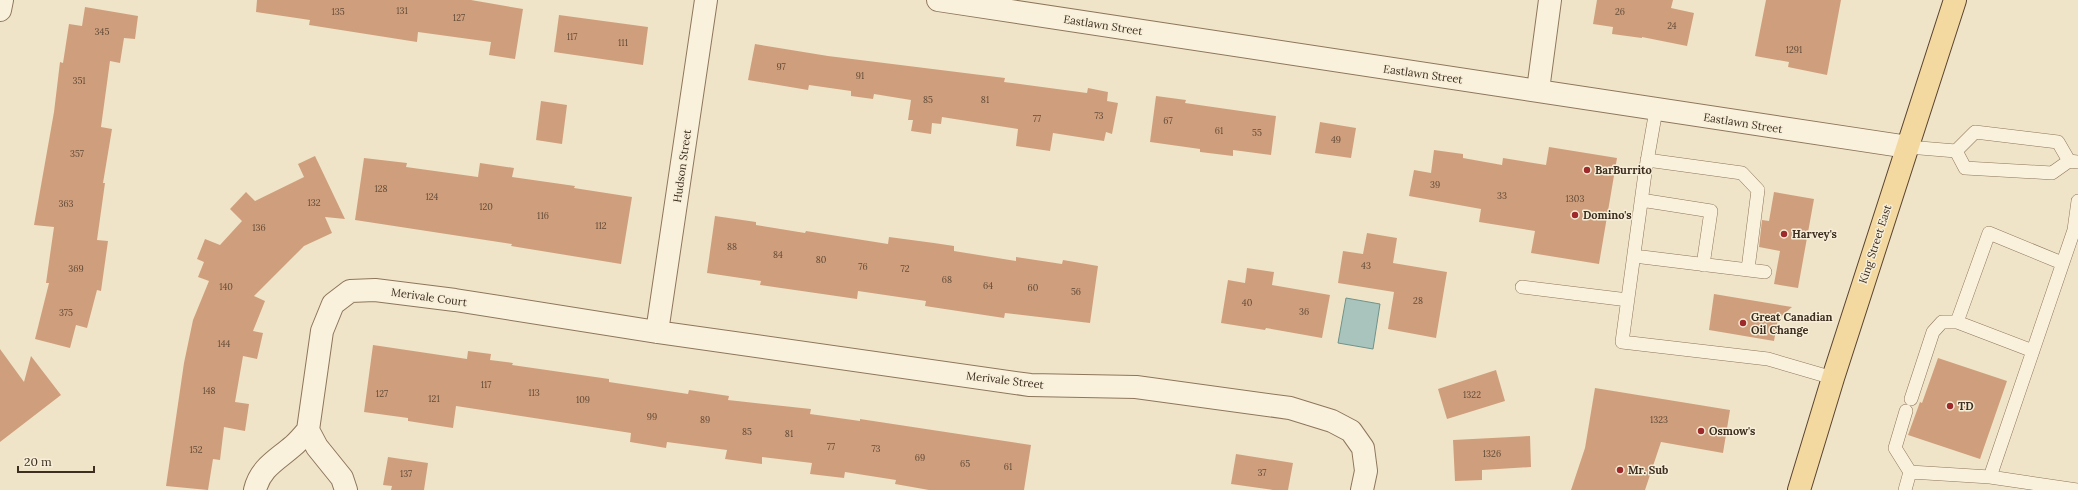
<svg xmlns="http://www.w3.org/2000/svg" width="2078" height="490" viewBox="0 0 2078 490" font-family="Lora,serif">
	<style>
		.water { fill: #a9c4bc; stroke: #6f938a }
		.building { fill: #cf9f7d }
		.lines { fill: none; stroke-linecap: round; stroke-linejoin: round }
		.lane-casing { stroke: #8d765c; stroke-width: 14 }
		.street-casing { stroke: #8d765c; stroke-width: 24 }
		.primary-casing { stroke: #5b4430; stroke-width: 24 }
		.lane { stroke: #faf1dc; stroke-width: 13 }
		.street { stroke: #faf1dc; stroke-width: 22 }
		.primary { stroke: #f3d9a0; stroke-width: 22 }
		.poi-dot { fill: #9e2a2b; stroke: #f7eed8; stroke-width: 1.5 }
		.labels { text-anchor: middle; stroke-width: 3; stroke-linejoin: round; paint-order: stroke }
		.number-label { font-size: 9px; fill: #624a37 }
		.street-label { font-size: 11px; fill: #3d2e20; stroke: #f7eed8 }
		.poi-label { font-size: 11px; font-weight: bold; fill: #3d2e20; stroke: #f7eed8; text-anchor: start }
	</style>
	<rect width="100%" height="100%" fill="#f0e4c8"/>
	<path class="water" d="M1346,298L1380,304L1373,349L1338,343Z"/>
	<path class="building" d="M257,0H471L523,9L515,59L489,55L491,42L418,32L417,42L309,25L310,20L256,12Z
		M1597,0H1673L1671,8L1694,13L1687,46L1642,37V38L1612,34L1613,27L1593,24Z
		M1766,0H1841L1827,75L1788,67L1789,62L1755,56Z
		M85,7L138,16L135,39L124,38L120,63L110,61L101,127L112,129L103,183H105L97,240L108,241L101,291L97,290L87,328L76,325L70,348L35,339L49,283H46L54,227L34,225L54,112L60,62L63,63L69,24L82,26Z
		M559,15L648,27L643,65L554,52Z
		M755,44L828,56L1005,78L1004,82L1087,93L1088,88L1108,92L1107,101L1118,103L1112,134L1106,132L1104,141L1053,133L1050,151L1016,146L1018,129L942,117L941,124L932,123L931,134L911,131L913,120H908L911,100L874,94L873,99L851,96V91L809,85L808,90L748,80Z
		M1156,96L1186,100L1185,103L1276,116L1271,155L1233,150V156L1200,152V149L1150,142Z
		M541,101L567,105L562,144L536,140Z
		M1320,122L1356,128L1351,158L1315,153Z
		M1549,147L1617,158L1599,264L1531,253L1535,231L1479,222L1481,209L1409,196L1414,170L1431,173L1434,150L1463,154V158L1502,165L1503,158L1546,165Z
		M315,156L345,219L325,217L332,233L304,246L254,296L265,301L253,331L263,333L257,359L243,356L235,402L249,404L245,431L224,427L220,460L213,459L208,490L166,486L184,363L193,320L209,281L198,277L204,262L197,259L205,239L220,245L242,221L230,209L246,192L255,201L304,177L298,164Z
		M364,158L407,163L406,167L478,177L480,163L514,168L512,177L575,186L574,188L632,197L621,264L511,246L512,244L355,220Z
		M1774,192L1814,199L1798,288L1774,284L1780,251L1759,247L1762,220L1769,221Z
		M715,216L756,222V225L805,233L806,231L888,244L889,237L934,243L954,246V251L1016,261V257L1062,264L1063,260L1098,266L1090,323L1005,313L1004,318L925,306L926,301L858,291L857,299L760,285L761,281L707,273Z
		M1367,233L1397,238L1393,263L1447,272L1436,338L1388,329L1394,292L1338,283L1343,251L1363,254Z
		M1247,268L1274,272L1272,285L1330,295L1322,338L1266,328L1265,330L1221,323L1228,280L1245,283Z
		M1714,294L1792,307L1778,319L1774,341L1709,330Z
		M373,345L467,359L468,351L491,354L490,360L513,363L512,365L609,379V382L688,394L689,390L729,396L728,400L811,409L810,414L860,421V419L1031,445L1024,490H929L895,484L896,480L845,472L844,478L810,474L812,463L762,457V464L725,459L727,450L667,442L666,448L630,442L631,433L456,406L453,428L408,421V418L364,412Z
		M0,349L24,382L31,356L61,395L0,442Z
		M1938,358L2007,381L1980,459L1908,435L1920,402L1922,403Z
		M1496,370L1505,401L1447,419L1438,389Z
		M1595,388L1730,410L1723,453L1661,442L1645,490H1571L1585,448Z
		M1530,436L1531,467L1482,470V480L1455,481L1453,440Z
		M1236,454L1293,463L1288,490H1273L1231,484Z
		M388,457L428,463L424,490H391L392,486L383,485Z"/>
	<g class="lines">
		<g class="lane-casing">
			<path id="lane" d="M1656,110L1645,173L1622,342L1768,359L1833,378
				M1908,147L1956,151L1975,132L2058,142L2069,161
				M1956,151L1965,168L2052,173L2069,161L2078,162
				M1647,160L1742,173L1758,190L1748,269
				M1641,200L1711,211L1703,265
				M1634,256L1765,272
				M1522,287L1628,300
				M2033,351L1957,322L1989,233L2062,263
				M1911,399L1933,332L1942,322H1957
				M1910,472L1990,477L2078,490
				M1990,477L2074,230L2078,201
				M1905,490L1910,472L1895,448L1906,411"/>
		</g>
		<g class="street-casing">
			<path id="street" d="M938,0L1908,147
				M0,10L2,0
				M1538,90L1550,0
				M657,332L706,0
				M308,430L322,331L333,304L350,291L375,290L455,300L657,332L1030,385L1136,387L1290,408L1332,421L1351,431L1363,448L1366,471L1362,490
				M255,490C260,468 277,460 293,446C298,442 303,436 308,430L317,447L342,478L346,490"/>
		</g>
		<g class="primary-casing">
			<path id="primary" d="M1799,490L1833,378L1955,0"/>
		</g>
		<use href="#lane" class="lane"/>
		<use href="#street" class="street"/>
		<use href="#primary" class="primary"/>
	</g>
	<g class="poi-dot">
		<circle cx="1587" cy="170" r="4"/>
		<circle cx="1575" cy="215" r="4"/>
		<circle cx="1784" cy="234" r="4"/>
		<circle cx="1743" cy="323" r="4"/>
		<circle cx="1950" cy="406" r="4"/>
		<circle cx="1701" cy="431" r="4"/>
		<circle cx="1620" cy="470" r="4"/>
	</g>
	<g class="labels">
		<g class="number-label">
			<text x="402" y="14">131</text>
			<text x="338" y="15">135</text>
			<text x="1620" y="15">26</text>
			<text x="459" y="21">127</text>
			<text x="1672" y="29">24</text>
			<text x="102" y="35">345</text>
			<text x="572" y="40">117</text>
			<text x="623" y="46">111</text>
			<text x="1794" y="53">1291</text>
			<text x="781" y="70">97</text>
			<text x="860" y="79">91</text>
			<text x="79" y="84">351</text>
			<text x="928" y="103">85</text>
			<text x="985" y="103">81</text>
			<text x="1099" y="119">73</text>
			<text x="1037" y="122">77</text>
			<text x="1168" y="124">67</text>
			<text x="1219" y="134">61</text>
			<text x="1257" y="136">55</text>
			<text x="1336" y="143">49</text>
			<text x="77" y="157">357</text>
			<text x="1435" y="188">39</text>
			<text x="381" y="192">128</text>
			<text x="1502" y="199">33</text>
			<text x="432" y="200">124</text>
			<text x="1575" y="202">1303</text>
			<text x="314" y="206">132</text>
			<text x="66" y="207">363</text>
			<text x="486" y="210">120</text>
			<text x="543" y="219">116</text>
			<text x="601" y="229">112</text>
			<text x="259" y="231">136</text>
			<text x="732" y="250">88</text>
			<text x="778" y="258">84</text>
			<text x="821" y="263">80</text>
			<text x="1366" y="269">43</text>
			<text x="863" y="270">76</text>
			<text x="76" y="272">369</text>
			<text x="905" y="272">72</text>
			<text x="947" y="283">68</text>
			<text x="988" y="289">64</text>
			<text x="226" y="290">140</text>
			<text x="1033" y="291">60</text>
			<text x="1076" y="295">56</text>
			<text x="1418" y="304">28</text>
			<text x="1247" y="306">40</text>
			<text x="1304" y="315">36</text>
			<text x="66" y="316">375</text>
			<text x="224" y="347">144</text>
			<text x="486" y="388">117</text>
			<text x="209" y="394">148</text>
			<text x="534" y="396">113</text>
			<text x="382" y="397">127</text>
			<text x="1472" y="398">1322</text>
			<text x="434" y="402">121</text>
			<text x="583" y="403">109</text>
			<text x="652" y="420">99</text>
			<text x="705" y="423">89</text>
			<text x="1659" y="423">1323</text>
			<text x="747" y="435">85</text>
			<text x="789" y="437">81</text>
			<text x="831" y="450">77</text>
			<text x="876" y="452">73</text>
			<text x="196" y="453">152</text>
			<text x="1492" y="457">1326</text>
			<text x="920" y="461">69</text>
			<text x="965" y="467">65</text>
			<text x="1008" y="470">61</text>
			<text x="1262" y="476">37</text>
			<text x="406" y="477">137</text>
		</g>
		<g class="street-label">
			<text transform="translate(1103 25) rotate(9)" y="4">Eastlawn Street</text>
			<text transform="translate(1423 74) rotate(8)" y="4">Eastlawn Street</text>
			<text transform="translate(1743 123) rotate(9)" y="4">Eastlawn Street</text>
			<text transform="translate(682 166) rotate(-82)" y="4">Hudson Street</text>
			<text transform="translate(1875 244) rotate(-72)" y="4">King Street East</text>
			<text transform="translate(429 297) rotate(8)" y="4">Merivale Court</text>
			<text transform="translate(1005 380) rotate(7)" y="4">Merivale Street</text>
		</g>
		<g class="poi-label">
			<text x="1595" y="174">BarBurrito</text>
			<text x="1583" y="219">Domino's</text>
			<text x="1792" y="238">Harvey's</text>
			<text x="1751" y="321">Great Canadian<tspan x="1751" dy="13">Oil Change</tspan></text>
			<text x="1958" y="410">TD</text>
			<text x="1709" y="435">Osmow's</text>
			<text x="1628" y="474">Mr. Sub</text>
		</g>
	</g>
	<path d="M18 466v6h76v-6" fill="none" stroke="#3d2e20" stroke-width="2"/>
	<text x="24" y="466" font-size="12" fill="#3d2e20" stroke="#f7eed8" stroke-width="3" paint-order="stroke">20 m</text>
</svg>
